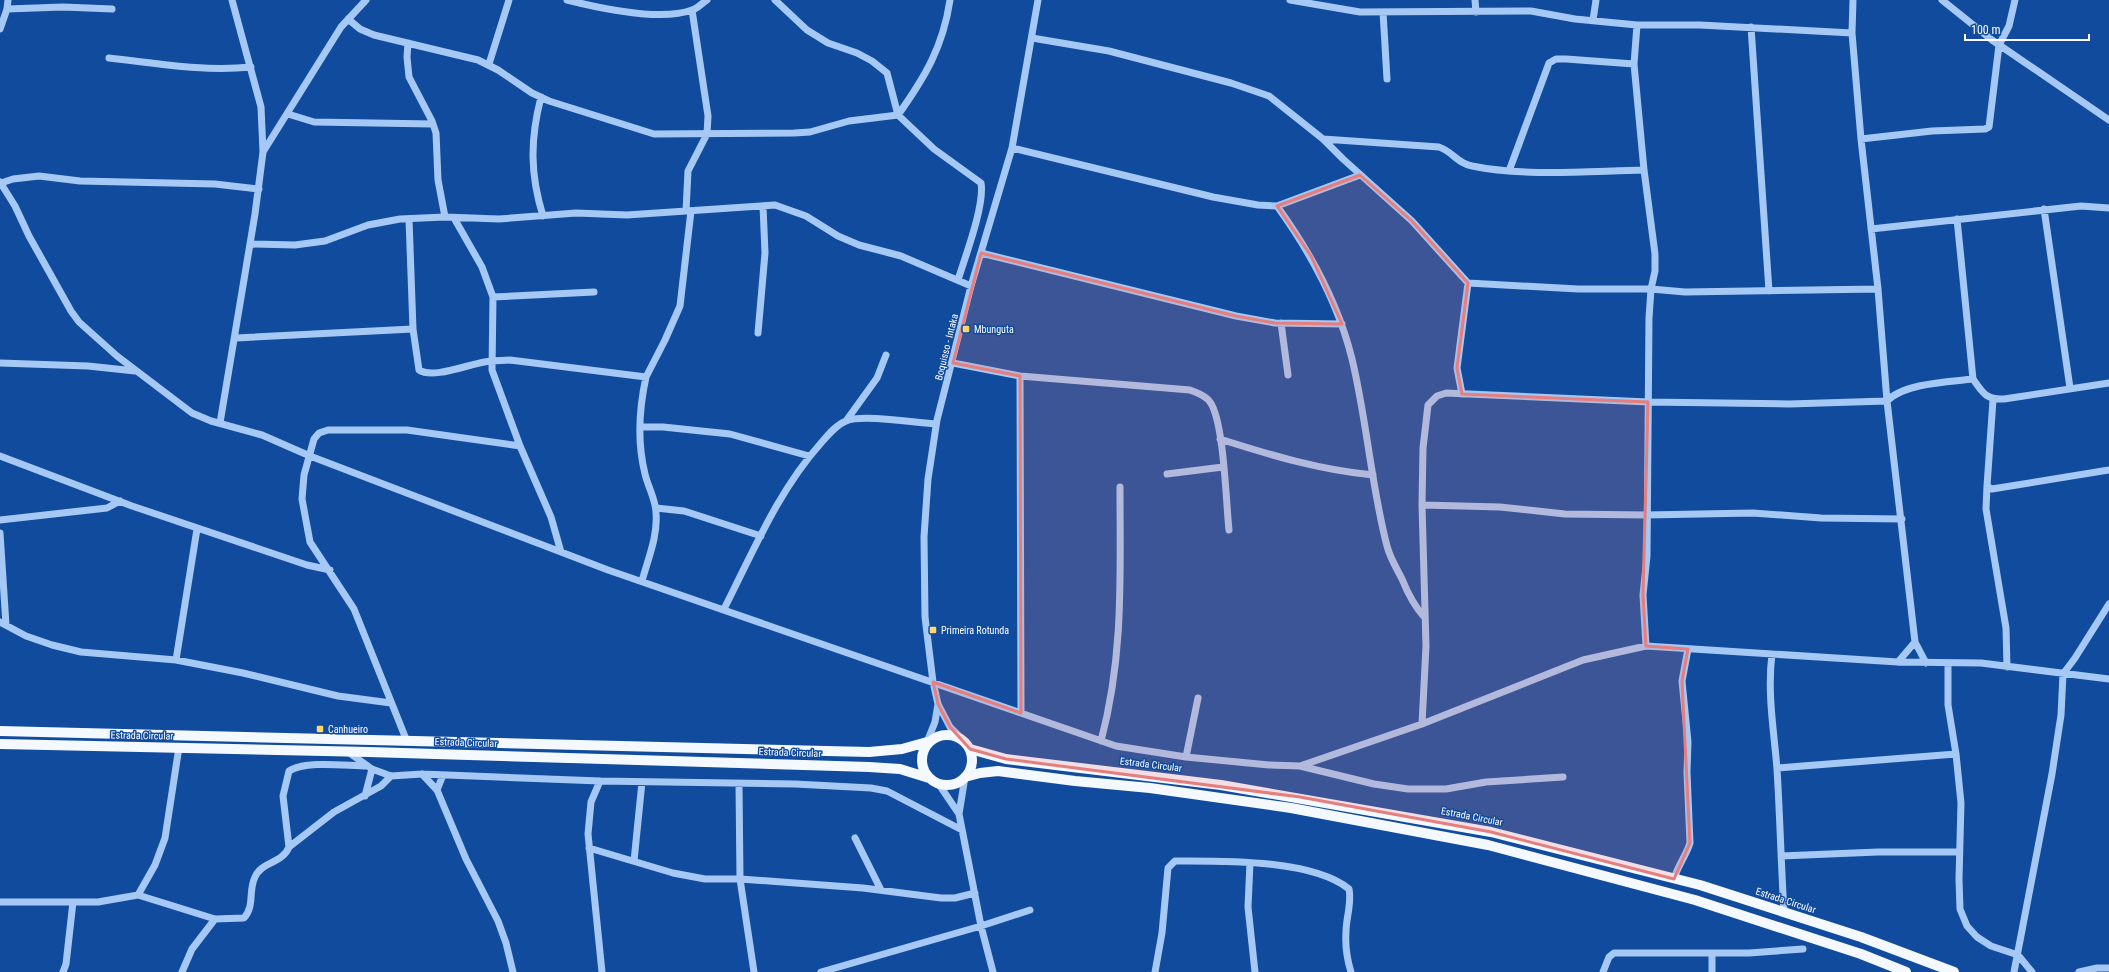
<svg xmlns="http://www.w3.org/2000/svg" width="2109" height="972" viewBox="0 0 2109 972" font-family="'Roboto Condensed',sans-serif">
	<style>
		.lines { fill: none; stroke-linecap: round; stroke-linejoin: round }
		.minor { stroke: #a6c8f5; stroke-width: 7 }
		.major { stroke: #f4f8ff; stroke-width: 10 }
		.marked { fill: #e67e7e; fill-opacity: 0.2; stroke: #e67e7e; stroke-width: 3; stroke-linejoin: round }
		.poi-dot { fill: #ffd76a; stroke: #114b9d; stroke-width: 1.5 }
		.labels { text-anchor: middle; stroke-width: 3; stroke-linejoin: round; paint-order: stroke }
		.poi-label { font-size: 10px; fill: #fff; stroke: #114b9d; text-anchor: start }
		.street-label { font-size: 10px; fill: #fff; stroke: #114b9d }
	</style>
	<rect width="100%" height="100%" fill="#114b9d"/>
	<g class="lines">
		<path class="minor" d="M567,0C599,8 660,22 692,10C697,9 702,3 707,0
			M775,0L807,30L828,43L857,53L872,61L887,73L898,115L934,149L981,183C985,205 965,257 958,280
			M1290,0L1360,12L1531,11L1575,19L1637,25H1700L1852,33
			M1475,0L1476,12
			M1853,0L1852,33L1861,139L1878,289L1887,401L1915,642L1926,663
			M1942,0L1992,40L2109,120
			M7,9L63,7L112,9
			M1383,12L1387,79
			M348,19L360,29L374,35L478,60L498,70L532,93L549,101L654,134L794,133L810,132L849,121L898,115C925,77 943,47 950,0
			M1593,20L1596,0
			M1637,25L1634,64L1644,170L1655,254V271L1651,289L1649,318L1647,556L1643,595L1646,646
			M1751,27L1769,291
			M0,29L7,9L8,0
			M1032,38L1109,51L1231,83L1269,96L1323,139L1343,159L1412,221L1468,283L1578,289H1651L1685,292L1878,289
			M408,43L407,57L409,77L432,121L436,133L438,180L445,217
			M109,58C156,63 203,72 251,67
			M489,64L509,0
			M541,97C530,140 530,174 543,216
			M288,114L314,122L433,124
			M1323,139L1439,147C1452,151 1458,164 1472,166C1525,177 1589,171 1644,170
			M1861,139L1932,131L1985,129L1989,127L1999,45L2009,26L2015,0
			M1012,148L1213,197L1258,205L1277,206L1360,175
			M263,152L341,27L366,0
			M1509,171L1549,63L1556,59H1566L1634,64
			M0,182L15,206L29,236L71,311L79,322L117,356L192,413L211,421L262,435L310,456L608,570L1116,746L1186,757L1269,765L1300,766L1422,724L1583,660L1646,646L1898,662L1981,663L2109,679
			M1,183L13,179L39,176L80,181L215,184L259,189
			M1277,206C1311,253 1338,302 1352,359C1367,421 1371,485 1387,546C1390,558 1397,569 1402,579C1408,594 1414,606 1425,618
			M2044,209L2070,388
			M686,211L688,171L707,134L708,116L692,10
			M454,218L482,267L493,297L492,370L520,446L551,517L561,552
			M409,219L413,329L419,370C434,380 473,362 491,361C497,360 504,361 510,360L646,377L665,340L680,306L691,211
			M1957,219L1973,379C1983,393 1986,400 2004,399L2109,383
			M1871,229L2081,206L2109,208
			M250,244L295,245L325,241L368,225L400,219L445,217L499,219L576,213L627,215L775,205L806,216L838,236L859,245L901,256L971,286
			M981,253L1236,316L1275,323L1342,324
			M493,297L594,292
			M1281,323L1288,375
			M758,333L765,253L763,206
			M236,338L413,329
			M0,363L88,366L135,371
			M953,363L1020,376L1190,390C1197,393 1205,395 1210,402C1224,421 1226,503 1229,530
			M1020,376L1021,713
			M1462,394L1457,368L1468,283
			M1993,400L1987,486L1992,489L2109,470
			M846,421L877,378L886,355
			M220,423L255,214L263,152L261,107L232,0
			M640,427H663L730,434L809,456
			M1220,439C1270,455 1320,470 1373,475
			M0,456L132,506L307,565L330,570
			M1167,474L1223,467
			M1987,486L1986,509L2006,628L2007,667
			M1422,505L1500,507L1565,514L1646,515L1753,513L1821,518L1902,519
			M656,508L684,511L761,536
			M0,520L107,508L120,501
			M0,533L6,625
			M642,581C648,559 658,536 656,513C656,500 648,487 645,474C637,442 639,409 646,377
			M724,609C753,552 778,491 821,443C828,435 836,425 846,421C862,414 917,423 936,424
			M0,622L26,636L52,645L81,652L176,660L243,673L338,696L391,703
			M1772,654C1767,693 1774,731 1777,769C1780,817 1781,864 1784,912
			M176,660L197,529
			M1898,662L1915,642
			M1948,663V705L1956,754L1961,803L1959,879L1960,909L1967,926L1977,937L1991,946L2018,955L2032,972
			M1422,724L1426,646L1422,505L1423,448L1428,405L1437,396L1446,393L1648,402L1789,404L1887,401C1904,383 1949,382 1973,379
			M406,739L354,609L310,542L302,499L304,475L314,439L319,433L328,430H407L520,446
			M1101,741C1124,655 1120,575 1120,487
			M927,742L935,722L938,704
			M966,743L950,727L938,704L933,682L925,617L924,537L928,479L937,420L971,286L1012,148L1038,0
			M348,752L372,769L391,776L422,774L600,781L795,784L871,788L887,791L962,830
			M1186,757L1198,698
			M1300,766L1374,784L1408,789H1446L1486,782L1563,777
			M1777,768L1956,754
			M422,774L437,790L466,859L498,921L506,943L513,972
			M600,781L591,802L588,834L602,972
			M938,783L959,814L981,926L993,972
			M739,784L740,879L754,972
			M437,790L443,775
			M365,796L372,769
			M959,814L965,777
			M855,838L881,890
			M289,847L334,812L381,786L391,776
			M589,848L673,873L705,879H740L863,888L941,898H955L975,893
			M1781,856L1878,852H1959
			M634,861L642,782
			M1250,863L1248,907L1255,972
			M1674,879C1678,865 1686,856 1690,843L1687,772L1688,742L1682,681L1688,649
			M138,895L155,865L165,838L179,747
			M0,902H98L138,895L215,919L244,918C255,906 248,891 255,877C261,862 283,863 289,847L283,796L289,771C306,760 347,766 367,766
			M1712,953V972
			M63,972L66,964L73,902
			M182,972L192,949L215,919
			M821,972L981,926L1030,910
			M1155,972L1162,933L1168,868L1175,861C1221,861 1312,859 1349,889C1352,903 1346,918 1346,932C1345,946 1347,959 1351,972
			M1603,972L1609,957L1614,953H1749L1803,949
			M2014,972L2052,774L2061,715L2063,674L2075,658L2109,604
			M2079,972L2097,968H2109"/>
		<path class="major" d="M0,731L869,752L902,749L927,742
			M922 760a25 25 0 1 1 50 0a25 25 0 1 1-50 0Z
			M0,744L369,752L869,767L900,769L929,778
			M970,749L1006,759L1221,785L1491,832L1700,885L1861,937L1954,972
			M965,777L980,773L998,771L1075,781L1150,788L1291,808L1488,845L1695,900L1861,954L1906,972"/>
	</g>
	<path class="marked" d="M1360,175L1412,221L1468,283L1457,368L1462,394L1648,402L1643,595L1646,646L1688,649L1682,681L1690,843L1674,879L1491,832L1300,797L1006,759L970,749L950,727L938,704L933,682L1021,713L1020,376L953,363L981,253L1236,316L1275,323L1342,324L1311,256L1277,206Z"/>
	<g class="poi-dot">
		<rect x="962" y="325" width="8" height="8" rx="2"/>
		<rect x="929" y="626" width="8" height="8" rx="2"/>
		<rect x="316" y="725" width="8" height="8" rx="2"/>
	</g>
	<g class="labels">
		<g class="poi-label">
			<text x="974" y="333">Mbunguta</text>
			<text x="941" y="634">Primeira Rotunda</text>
			<text x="328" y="733">Canhueiro</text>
		</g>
		<g class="street-label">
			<text transform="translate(946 347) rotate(-76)" y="4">Boquisso - Intaka</text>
			<text transform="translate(142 735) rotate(1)" y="4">Estrada Circular</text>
			<text transform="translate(466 742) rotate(2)" y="4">Estrada Circular</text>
			<text transform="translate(790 752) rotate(2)" y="4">Estrada Circular</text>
			<text transform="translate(1151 764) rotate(7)" y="4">Estrada Circular</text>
			<text transform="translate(1472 816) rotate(11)" y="4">Estrada Circular</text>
			<text transform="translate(1786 900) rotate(18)" y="4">Estrada Circular</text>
		</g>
	</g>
	<path d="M1965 34v6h124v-6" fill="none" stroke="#ffffff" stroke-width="2"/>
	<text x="1971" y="34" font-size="12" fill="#ffffff" stroke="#114b9d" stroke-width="3" paint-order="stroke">100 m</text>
</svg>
